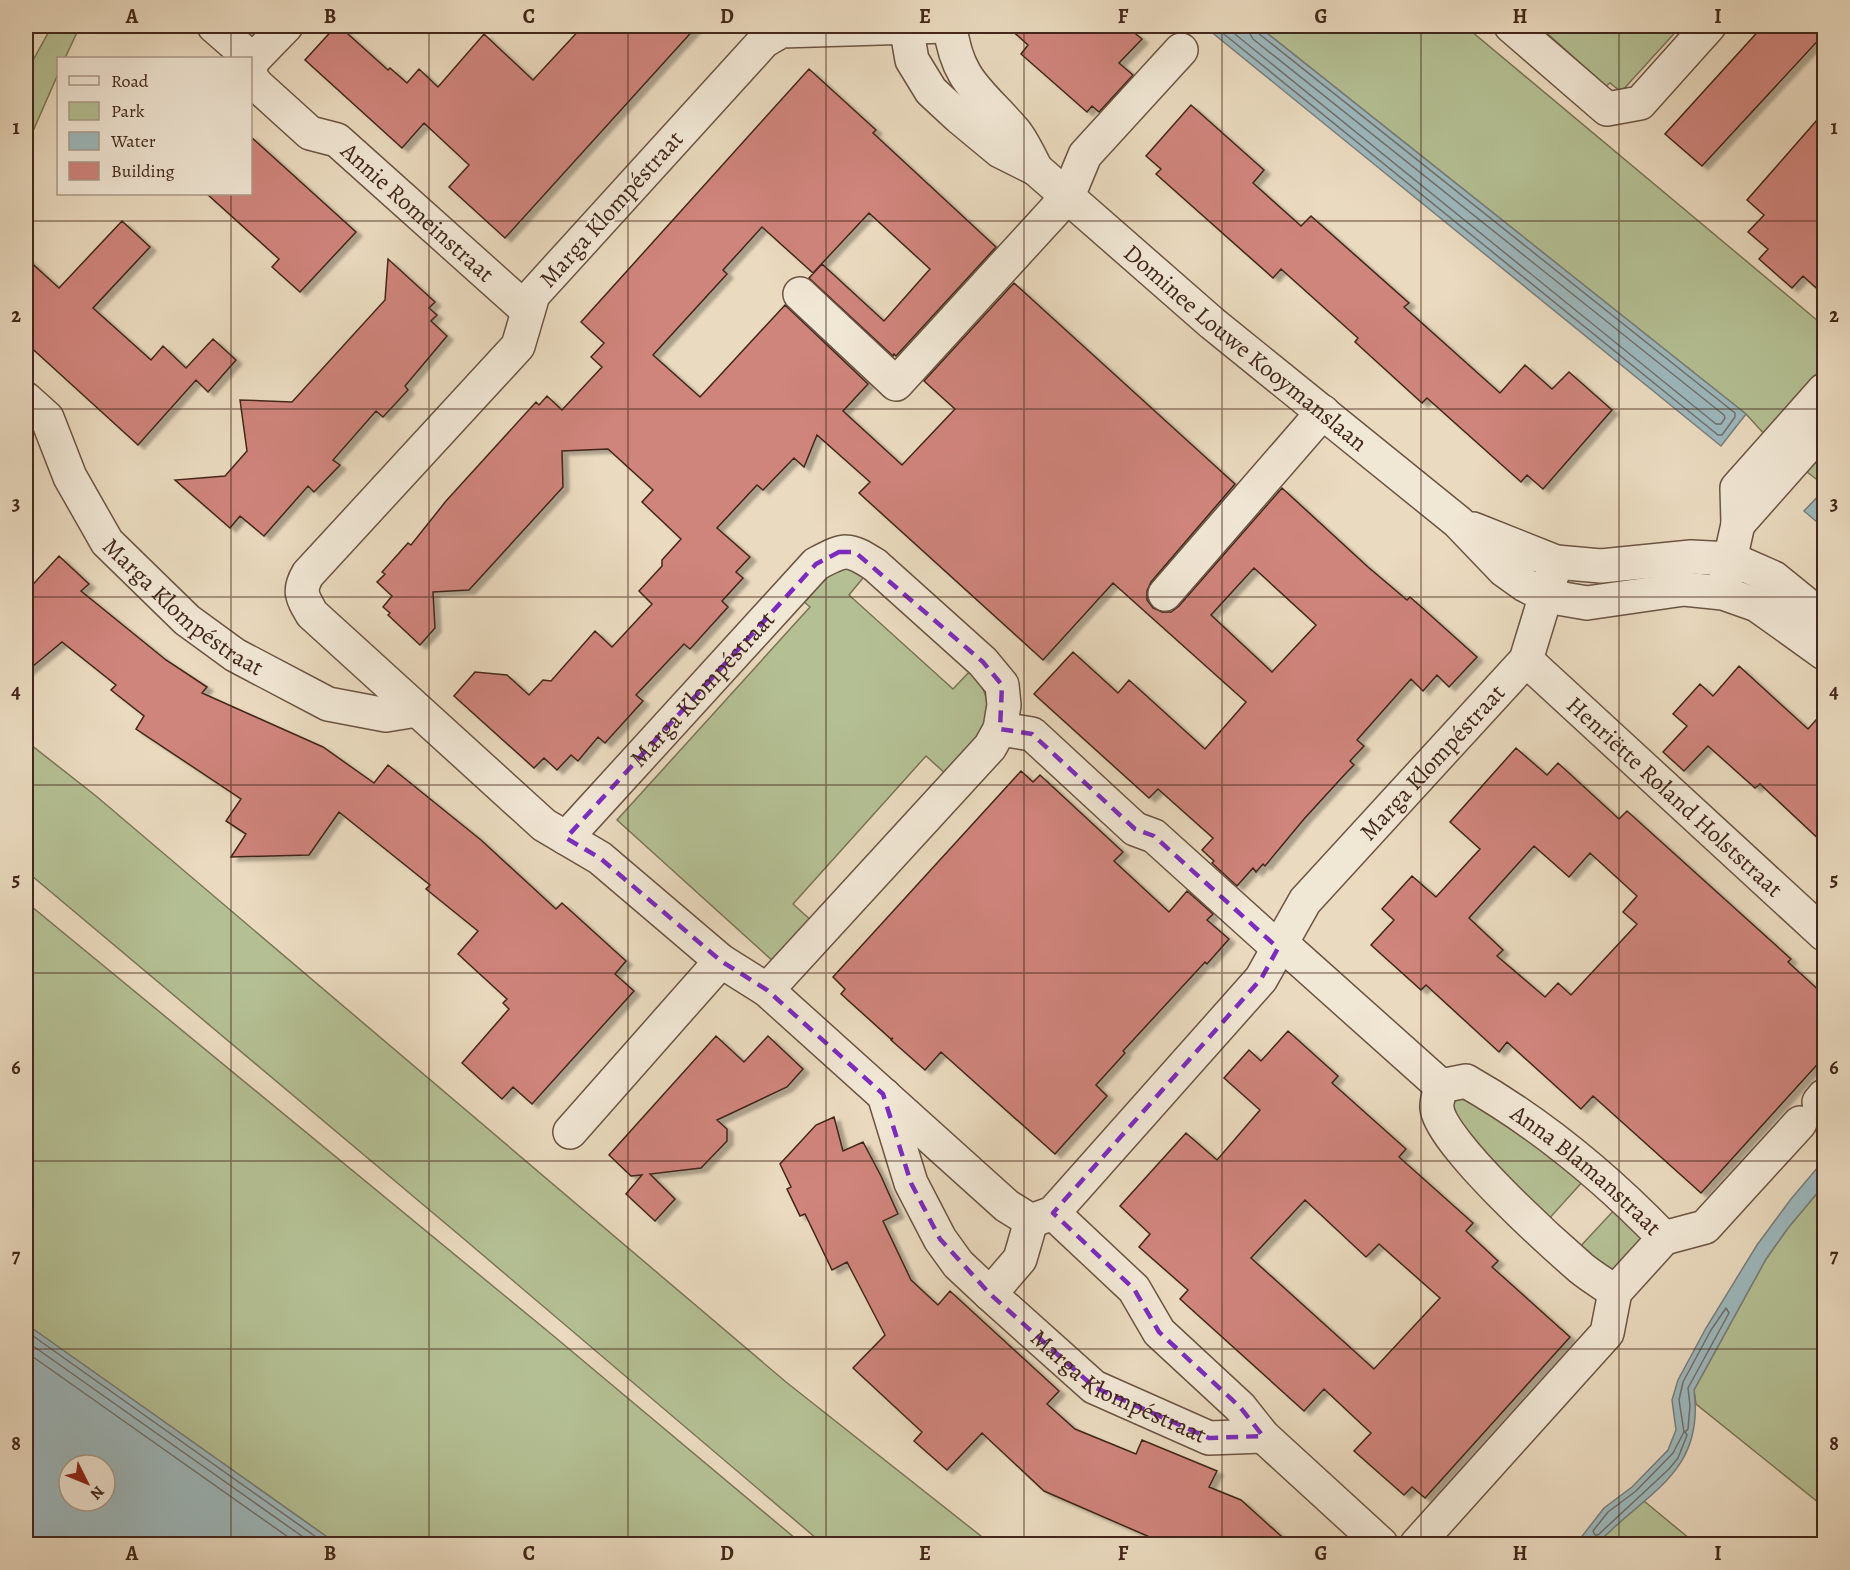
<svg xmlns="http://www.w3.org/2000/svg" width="1850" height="1570" viewBox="0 0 1850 1570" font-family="Alegreya,serif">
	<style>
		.green { fill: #b4c094; stroke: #7b7457; stroke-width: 1.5 }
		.water { fill: #9db8bd; stroke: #797e7c; stroke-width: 1.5; fill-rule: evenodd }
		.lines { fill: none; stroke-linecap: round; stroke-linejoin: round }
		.shore { stroke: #70706c; stroke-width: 1.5 }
		.building { fill: #cf847c; stroke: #42271a; stroke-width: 1.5; fill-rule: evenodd; filter: url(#shadow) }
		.minor-casing { stroke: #6c5443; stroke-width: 36 }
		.minor { stroke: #f1e7d5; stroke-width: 33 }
		.marked { fill: none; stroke: #7b2cbf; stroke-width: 4.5; stroke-dasharray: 12 8; stroke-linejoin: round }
		.grid { fill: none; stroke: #42271a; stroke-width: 1.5; stroke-opacity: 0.55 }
		.labels { text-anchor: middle; stroke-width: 4.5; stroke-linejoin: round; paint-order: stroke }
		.street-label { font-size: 24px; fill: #42271a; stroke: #f1e7d5 }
		.neatline { fill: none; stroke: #42271a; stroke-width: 2 }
		.grid-label { font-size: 20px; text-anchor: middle; font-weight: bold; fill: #42271a }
	</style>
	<defs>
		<filter id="shadow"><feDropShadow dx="6" dy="4" stdDeviation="1.5" flood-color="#0004"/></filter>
	</defs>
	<rect width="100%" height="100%" fill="#eadabf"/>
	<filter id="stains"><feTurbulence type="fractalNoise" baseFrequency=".00333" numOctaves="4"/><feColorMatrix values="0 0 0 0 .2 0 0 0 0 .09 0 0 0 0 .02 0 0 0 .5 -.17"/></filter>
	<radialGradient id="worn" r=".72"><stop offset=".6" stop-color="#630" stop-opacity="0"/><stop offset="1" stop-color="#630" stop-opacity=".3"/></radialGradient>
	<path class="green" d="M52,26H80L65,58H58V74L26,147V73Z
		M1258,26H1465L1824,326V372L1766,436L1746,414Z
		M1539,26H1681L1621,92L1610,83L1606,86Z
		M1824,453V485L1807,472Z
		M843,565L867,573L849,595L953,689L972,669C1006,720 982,736 947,775L926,756L793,904L813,922L775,963L617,820L810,607L801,599L829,571Z
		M26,741L96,796L786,1382L991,1544H823L464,1239L26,871Z
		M26,902L550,1333L802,1544H337L26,1324Z
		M1463,1096L1475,1098L1584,1180L1547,1221L1449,1112L1455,1101Z
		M1824,1185V1507L1696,1404L1694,1390L1766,1259L1788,1228Z
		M1616,1208L1643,1238L1612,1273L1578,1249Z
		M1644,1501L1696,1544H1597L1624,1516Z"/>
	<path class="water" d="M1204,26H1258L1746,414L1721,446Z
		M1824,490V489V528L1804,511Z
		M1824,1160V1185L1788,1228L1766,1259L1694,1390C1705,1474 1646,1492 1597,1544H1576L1604,1508L1632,1487L1668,1450L1676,1430L1672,1400L1678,1380L1706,1328L1757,1245L1791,1199Z
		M26,1324L337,1544H26ZM69,1465H105V1501H69Z"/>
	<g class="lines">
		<path class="shore" d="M1214,26L1718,435H1722L1735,417V413L1258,33L1255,26
			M1225,26L1716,424H1721L1725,418L1724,415L1253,39L1249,32L1248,26
			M1726,1308L1729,1313L1688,1388L1690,1405L1688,1429L1685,1432L1687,1435L1678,1458L1669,1469L1598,1535H1595L1593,1531L1608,1512L1636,1491L1673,1453L1684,1432L1679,1400L1683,1382L1711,1330Z
			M26,1331L326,1544
			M26,1341L313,1544
			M26,1352L298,1544"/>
	</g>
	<path class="building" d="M336,26H339L388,70L390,68L407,83L419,69L438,87L484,34L533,80L583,26H697L505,238L449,187L469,165L424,123L402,148L305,60Z
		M1007,26H1126L1142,39L1119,63L1133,75L1099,112L1092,106L1087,112L1021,54L1028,45Z
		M1763,26H1824V34L1702,166L1665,134Z
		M809,69L876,130L873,133L996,247L896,356L894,354L893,356L809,278L822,264L884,321L930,269L869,213L813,273L762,227L723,270L727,274L653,355L700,397L785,305L868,384L843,411L902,465L955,409L924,381L1014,283L1235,484L1151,582L1147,591V600L1153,608L1162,612H1171L1179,606L1282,488L1368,567L1407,600L1410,597L1477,657L1449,687L1437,675L1423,691L1411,679L1357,740L1364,746L1350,761L1354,765L1347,772L1304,819L1265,866L1263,864L1256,872L1253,868L1237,886L1212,863L1214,861L1202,850L1213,838L1158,789L1149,798L1034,694L1073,652L1118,693L1129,680L1205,749L1246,702L1113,583L1043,660L859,493L870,482L817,435L804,467L794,458L763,490L757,485L717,528L750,557L736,572L743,578L722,601L728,607L690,649L684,644L636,695L643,701L605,743L598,737L578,761L571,755L557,770L544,758L534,768L454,696L475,672L507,675L529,695L543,680L551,681L595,631L612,647L652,604L639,591L662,566V560L681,539L642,502L653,490L608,449L562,451L563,487L469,590L433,592L435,628L420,645L388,615L390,613L383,607L392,596L377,582L385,574L382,572L408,543L411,545L446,501L536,402L539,405L547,396L562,410L602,367L591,357L604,343L581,322ZM1254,568L1316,625L1272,672L1211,615Z
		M1191,105L1264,170L1253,183L1301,226L1311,216L1409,303L1404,307L1500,393L1525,365L1552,389L1569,372L1612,410L1543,489L1527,475L1521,482L1427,398L1422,403L1355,342L1358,338L1281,269L1273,278L1156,174L1161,169L1146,156Z
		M1824,112V295L1803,276L1792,288L1759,259L1768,249L1748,232L1764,215L1747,200Z
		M250,136L356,232L300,292L272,267L279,259L207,194H250Z
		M122,221L150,247L93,308L151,360L163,346L186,368L213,339L236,360L208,392L196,380L138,445L26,343V258L59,288Z
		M388,259L435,302L429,308L437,315L431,321L447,336L405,386L408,390L383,417L376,411L333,460L340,465L314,492L308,486L264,536L240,516L230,528L175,480L225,476L247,451L240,400L292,402L385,300Z
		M59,556L89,584L81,591L166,660L207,687L202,693L323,747L374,783L388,765L481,840L556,909L562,903L626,961L615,974L634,991L532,1104L513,1087L502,1099L462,1063L509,1009L503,1003L507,999L458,954L478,931L426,889L430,885L339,812L309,855L231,857L246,834L226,821L241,799L136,729L144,716L111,690L116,685L62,642L26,672V592Z
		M1739,666L1808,729L1824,711V844L1760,784L1755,788L1708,746L1684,771L1663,752L1687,726L1673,714L1700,684L1713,696Z
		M1516,748L1547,775L1558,763L1619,819L1627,811L1791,959L1788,962L1824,995V1057L1701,1193L1593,1096L1581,1109L1507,1042L1499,1052L1426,985L1421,990L1371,945L1394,920L1382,909L1412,876L1436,897L1480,849L1450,822ZM1534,846L1569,877L1590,853L1637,896L1623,912L1637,924L1571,995L1558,983L1545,997L1497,956L1503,950L1469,918Z
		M1021,771L1033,782L1040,775L1123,852L1114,861L1169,912L1187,891L1213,914L1207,920L1229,939L1207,964L1205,962L1123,1051L1125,1053L1096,1085L1107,1096L1055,1154L941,1052L925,1070L891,1040L893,1038L891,1039L841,994L845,989L833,977Z
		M1288,1031L1338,1076L1332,1083L1406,1149L1399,1157L1473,1223L1466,1231L1498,1261L1492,1267L1570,1337L1425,1498L1412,1487L1404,1495L1354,1451L1371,1433L1324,1389L1304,1411L1180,1299L1188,1290L1139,1247L1150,1234L1120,1206L1186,1133L1217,1160L1260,1110L1224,1078L1249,1050L1261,1061ZM1305,1200L1366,1257L1379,1244L1440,1298L1374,1369L1251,1258Z
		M716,1036L744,1062L768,1036L803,1069L787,1087L717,1120L727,1129V1141L701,1168L650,1174L675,1199L655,1221L626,1194L642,1175L631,1176L609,1155Z
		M834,1117L843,1151L863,1142L881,1176L898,1214L883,1221L911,1280L938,1305L950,1291L1023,1358L1059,1391L1047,1404L1075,1429L1136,1454L1142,1440L1217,1471L1209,1487L1241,1500L1291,1545H1168L1044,1491L982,1433L947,1470L914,1441L922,1432L853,1368L885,1335L847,1262L832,1270L805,1214L800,1216L787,1189L791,1187L780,1164L816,1125Z"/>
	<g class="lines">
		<g class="minor-casing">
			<g id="minor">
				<path d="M214,26L253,60"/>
				<path id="s1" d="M906,26L912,60L931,91L959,117L1000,151L1036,169L1212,323L1458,522L1504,570L1525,585L1546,596L1587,603L1684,589L1723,593L1757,605L1824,653"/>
				<path id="s2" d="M947,26L781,31L764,41L533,295L518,346L308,574C298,591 302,597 312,614L544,825L600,858L721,961L767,990L1007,1206L1031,1221L1053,1213L1261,979L1305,901L1526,660L1556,562"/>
				<path d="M950,26C957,82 981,92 1015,132C1023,142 1030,157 1036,169"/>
				<path d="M1511,26L1607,109L1640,103L1709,26"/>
				<path d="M250,69L253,60L286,26"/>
				<path id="s3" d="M250,76L257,85L310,133L337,140L528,311"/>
				<path d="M800,294L896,384L1068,196L1085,155L1181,50"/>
				<path id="s4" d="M26,399L47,418L70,477L107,542L187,620L235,655L328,704L386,715L417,710"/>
				<path d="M1738,524L1824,427"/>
				<path d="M1473,529L1556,562L1601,566L1691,557L1731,559L1774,578L1806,604L1824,624"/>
				<path d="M1726,578L1738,524L1737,488L1824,390"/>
				<path d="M1165,594L1323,412"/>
				<path id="s5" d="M1526,660L1824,934"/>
				<path d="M1000,729L1032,734L1135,829L1154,836L1278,948"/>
				<path id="s6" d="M566,838L816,564C845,549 847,547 875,565L983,662L1002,685L1004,705L1000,729L990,747L767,990"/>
				<path id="s7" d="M1281,943L1441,1086L1466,1081C1540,1123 1605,1177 1664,1238L1615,1292C1604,1284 1592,1277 1581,1268C1552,1243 1440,1142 1437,1108C1436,1102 1440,1092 1441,1086"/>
				<path id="s8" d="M884,1095L911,1183L940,1239L958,1264L990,1294L1094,1387L1209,1438L1263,1436"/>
				<path d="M1819,1102L1824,1096"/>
				<path d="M570,1132L721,961"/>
				<path d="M1053,1213L1134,1289L1159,1332L1240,1407L1263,1436L1381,1544"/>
				<path d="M1664,1238L1705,1227L1800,1123"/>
				<path d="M990,1294L1020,1259L1031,1221"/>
				<path d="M1417,1544L1607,1333L1615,1292"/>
			</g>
		</g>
		<use href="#minor" class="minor"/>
	</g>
	<path class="marked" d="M839,552H855L983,662L1002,685L1000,729L1032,734L1135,829L1154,836L1278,948L1261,979L1053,1213L1134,1289L1159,1332L1240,1407L1263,1436L1209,1438L1094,1387L990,1294L940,1239L911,1183L883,1094L767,990L721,961L600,858L566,838L816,564Z"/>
	<path class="grid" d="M231,26V58M429,26V1544M628,26V1544M826,26V1544M1024,26V1544M1222,26V1544M1421,26V1544M1619,26V1544M231,194V1544M26,221H1824M26,409H1824M26,597H1824M26,785H1824M26,973H1824M26,1161H1824M26,1349H1824"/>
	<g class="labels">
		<g class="street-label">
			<text transform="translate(611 209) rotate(-48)" y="8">Marga Klompéstraat</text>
			<text dy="8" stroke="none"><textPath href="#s3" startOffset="219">Annie Romeinstraat</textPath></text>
			<text dy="8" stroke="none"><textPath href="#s1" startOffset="478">Dominee Louwe Kooymanslaan</textPath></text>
			<text dy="8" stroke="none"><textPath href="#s4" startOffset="267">Marga Klompéstraat</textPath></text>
			<text dy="8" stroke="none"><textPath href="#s6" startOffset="202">Marga Klompéstraat</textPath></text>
			<text dy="8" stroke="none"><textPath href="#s2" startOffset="2493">Marga Klompéstraat</textPath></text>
			<text dy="8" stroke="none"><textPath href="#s5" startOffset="202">Henriëtte Roland Holststraat</textPath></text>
			<text dy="8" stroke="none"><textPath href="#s7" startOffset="390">Anna Blamanstraat</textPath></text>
			<text dy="8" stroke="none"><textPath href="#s8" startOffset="390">Marga Klompéstraat</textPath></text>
		</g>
	</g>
	<rect width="1850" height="1570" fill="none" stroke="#eadabf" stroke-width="66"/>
	<rect x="57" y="57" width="195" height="138" fill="#f1e7d5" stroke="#ab9a8a" stroke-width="1.5"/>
	<rect x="69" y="76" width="30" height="9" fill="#f1e7d5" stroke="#ab9a8a" stroke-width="1.5"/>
	<text x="111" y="87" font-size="18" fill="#42271a">Road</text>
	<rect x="69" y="102" width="30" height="18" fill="#b4c094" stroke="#ab9a8a" stroke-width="1.5"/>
	<text x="111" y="117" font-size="18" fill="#42271a">Park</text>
	<rect x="69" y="132" width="30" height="18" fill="#9db8bd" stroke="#ab9a8a" stroke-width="1.5"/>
	<text x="111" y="147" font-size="18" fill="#42271a">Water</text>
	<rect x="69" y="162" width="30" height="18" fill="#cf847c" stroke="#ab9a8a" stroke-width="1.5"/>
	<text x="111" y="177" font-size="18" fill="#42271a">Building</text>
	<g transform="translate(87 1483) rotate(133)"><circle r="28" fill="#f1e7d5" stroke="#ab9a8a" stroke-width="1.5"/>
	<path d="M0-4.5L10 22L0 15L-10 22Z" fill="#8f2418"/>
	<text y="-9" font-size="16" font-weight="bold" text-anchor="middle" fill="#42271a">N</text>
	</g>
	<rect x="33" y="33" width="1784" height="1504" class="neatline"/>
	<g class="grid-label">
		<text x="132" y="23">A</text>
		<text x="330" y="23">B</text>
		<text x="529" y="23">C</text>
		<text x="727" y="23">D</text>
		<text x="925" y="23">E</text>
		<text x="1123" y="23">F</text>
		<text x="1321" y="23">G</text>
		<text x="1520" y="23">H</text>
		<text x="1718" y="23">I</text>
		<text x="16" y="134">1</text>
		<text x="1834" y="134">1</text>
		<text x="16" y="322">2</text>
		<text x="1834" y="322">2</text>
		<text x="16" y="510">3</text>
		<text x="1834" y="510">3</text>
		<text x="16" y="698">4</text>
		<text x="1834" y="698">4</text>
		<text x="16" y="886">5</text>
		<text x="1834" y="886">5</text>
		<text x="16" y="1074">6</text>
		<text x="1834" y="1074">6</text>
		<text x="16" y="1262">7</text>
		<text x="1834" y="1262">7</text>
		<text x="16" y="1450">8</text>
		<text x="1834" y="1450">8</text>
		<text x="132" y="1560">A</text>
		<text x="330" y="1560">B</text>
		<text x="529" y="1560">C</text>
		<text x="727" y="1560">D</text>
		<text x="925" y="1560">E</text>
		<text x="1123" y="1560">F</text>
		<text x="1321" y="1560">G</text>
		<text x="1520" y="1560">H</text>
		<text x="1718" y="1560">I</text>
	</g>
	<rect width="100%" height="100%" filter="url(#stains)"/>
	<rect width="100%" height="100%" fill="url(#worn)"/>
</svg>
